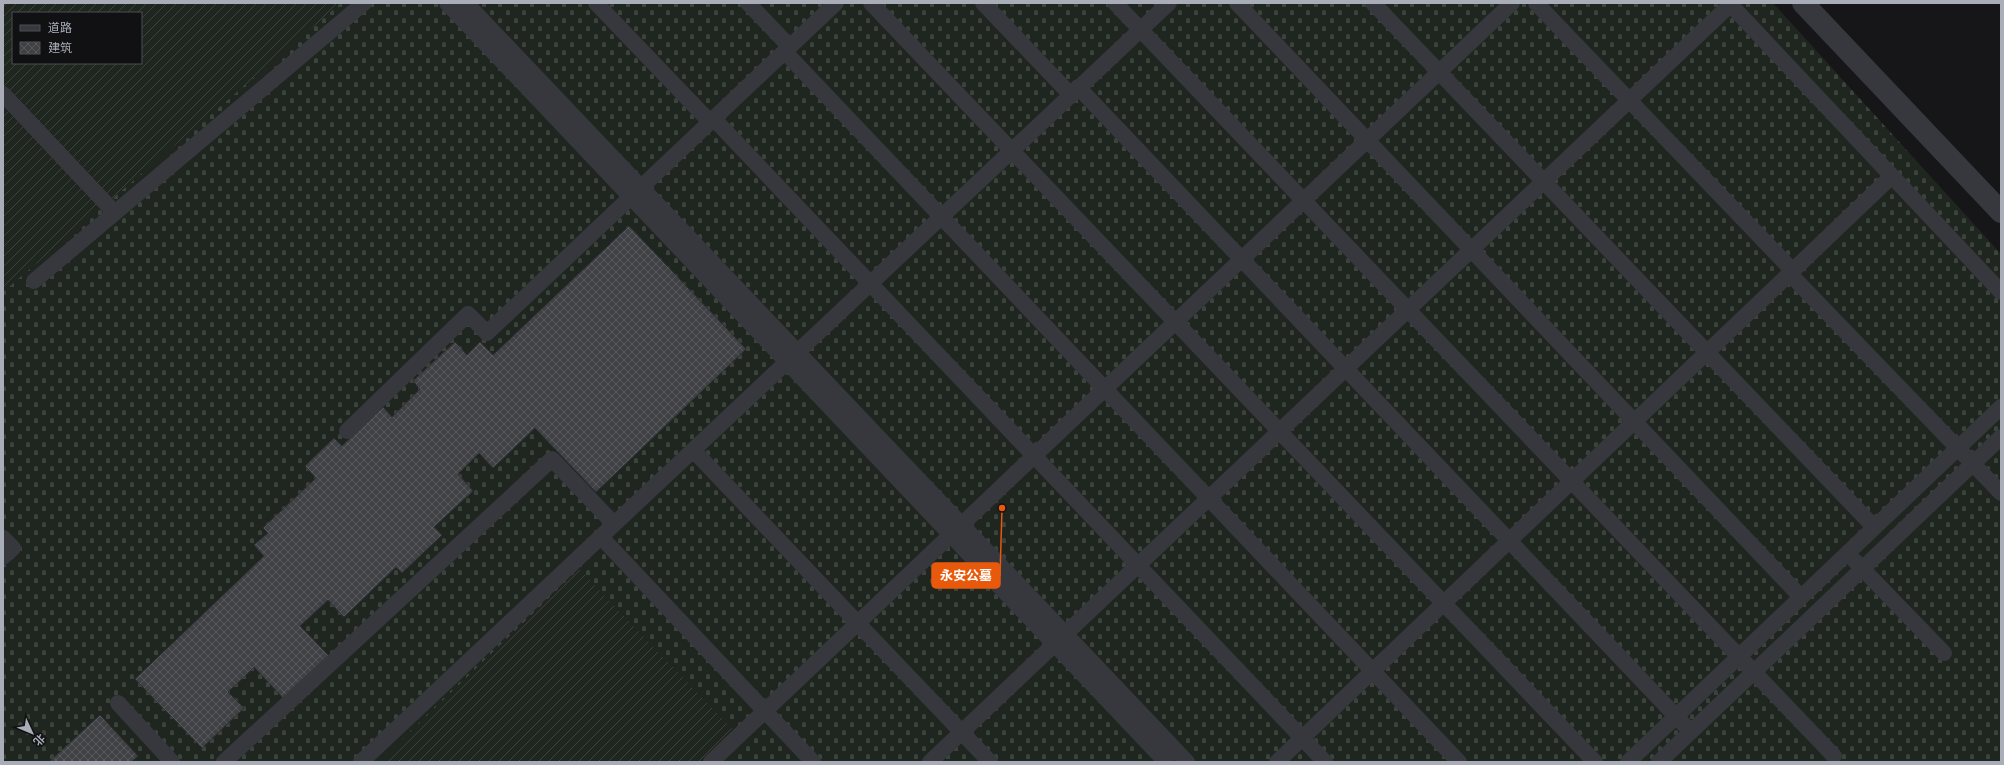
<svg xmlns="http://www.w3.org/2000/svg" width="2004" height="765" viewBox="0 0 2004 765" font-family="'PT Sans Narrow','Noto Sans SC',sans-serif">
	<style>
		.cemetery { fill: url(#cemetery-stones); fill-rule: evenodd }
		.garden { fill: url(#garden-furrows); fill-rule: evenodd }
		.building { fill: url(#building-cross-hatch); stroke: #303034 }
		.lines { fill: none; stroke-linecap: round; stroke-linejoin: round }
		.lane { stroke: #37383d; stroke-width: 16 }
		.street { stroke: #37383d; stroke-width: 22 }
		.leader { fill: none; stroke: #e8590c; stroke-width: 1.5 }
		.callout-dot { fill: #e8590c; stroke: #111113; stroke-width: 1.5 }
		.callout { fill: #e8590c; stroke: #e8590c; stroke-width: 1.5 }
		.callout-label { font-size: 13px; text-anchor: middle; font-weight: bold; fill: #fff }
	</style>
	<defs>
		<pattern id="cemetery-stones" width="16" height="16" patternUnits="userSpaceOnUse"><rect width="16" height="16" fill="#1e261f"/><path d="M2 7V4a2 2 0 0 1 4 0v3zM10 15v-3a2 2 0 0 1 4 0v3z" fill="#3c433d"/></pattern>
		<pattern id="garden-furrows" width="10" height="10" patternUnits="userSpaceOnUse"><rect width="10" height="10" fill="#1e261f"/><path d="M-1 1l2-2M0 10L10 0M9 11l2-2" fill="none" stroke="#3c433d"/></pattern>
		<pattern id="building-cross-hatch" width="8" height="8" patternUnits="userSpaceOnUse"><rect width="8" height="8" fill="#404145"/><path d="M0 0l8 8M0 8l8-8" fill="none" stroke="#595a5e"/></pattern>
	</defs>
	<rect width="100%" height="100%" fill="#161618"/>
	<path class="cemetery" d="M3,3H1773L2001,254V762H3ZM13,13H141V63H13Z"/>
	<path class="garden" d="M3,3H341L3,292ZM13,13H141V63H13Z
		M579,569L734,731L701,762H379Z"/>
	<path class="building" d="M629,226L746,349L596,492L535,428L493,468L479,453L458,474L473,491L434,527L442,535L402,573L396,567L344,617L328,600L300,626L329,656L284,699L254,667L228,692L244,708L202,748L135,679L264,556L254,545L268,533L263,528L316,478L305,466L334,438L342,446L383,407L392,417L420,389L413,381L455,342L467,355L480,342L493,355Z
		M100,715L138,756L131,762H49Z"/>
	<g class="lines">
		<path class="lane" d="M447,3L1166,762
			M466,3L1187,762
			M596,3L710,122
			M748,3L790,47
			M871,3L1595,762
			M983,3L1071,95
			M1115,3L1834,756
			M1237,3L1801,597
			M1373,3L1874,527
			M1536,3L1793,271
			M1729,3L2001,292
			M785,52L1459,762
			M1078,87L1691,732
			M3,94L115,213
			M714,119L1325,762
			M1790,274L2001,493
			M34,281L364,3
			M347,431L468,314L487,333L836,3
			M693,450L990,762
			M601,537L813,762
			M3,538L13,548L3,557
			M1855,561L1944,653
			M118,703L172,762
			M224,762L552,459L614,524
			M361,762L1169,3
			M711,762L1512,3
			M930,762L1730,5
			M1277,762L1892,176
			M1628,762L2001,407
			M1659,762L2001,437"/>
		<path class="street" d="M1803,3L2001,212"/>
	</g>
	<path class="leader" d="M1002 508L1000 576"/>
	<circle class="callout-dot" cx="1002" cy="508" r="4"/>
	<rect class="callout" x="932" y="563" width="68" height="25" rx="4"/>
	<g class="callout-label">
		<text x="966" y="580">永安公墓</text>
	</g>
	<rect width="2004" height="765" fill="none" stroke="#a8adb8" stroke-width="8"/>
	<rect x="12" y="12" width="130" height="52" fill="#111113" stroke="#4d4f55"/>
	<rect x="20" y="25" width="20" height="6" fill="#37383d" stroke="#4d4f55"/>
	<text x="48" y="32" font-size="12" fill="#a8adb8">道路</text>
	<rect x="20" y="42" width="20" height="12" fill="url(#building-cross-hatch)" stroke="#4d4f55"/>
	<text x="48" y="52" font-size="12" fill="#a8adb8">建筑</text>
	<g transform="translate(32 733) rotate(134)" stroke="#111113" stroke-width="3" paint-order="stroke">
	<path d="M0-3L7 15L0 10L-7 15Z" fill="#a8adb8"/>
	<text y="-6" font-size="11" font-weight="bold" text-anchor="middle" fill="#a8adb8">北</text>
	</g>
</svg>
